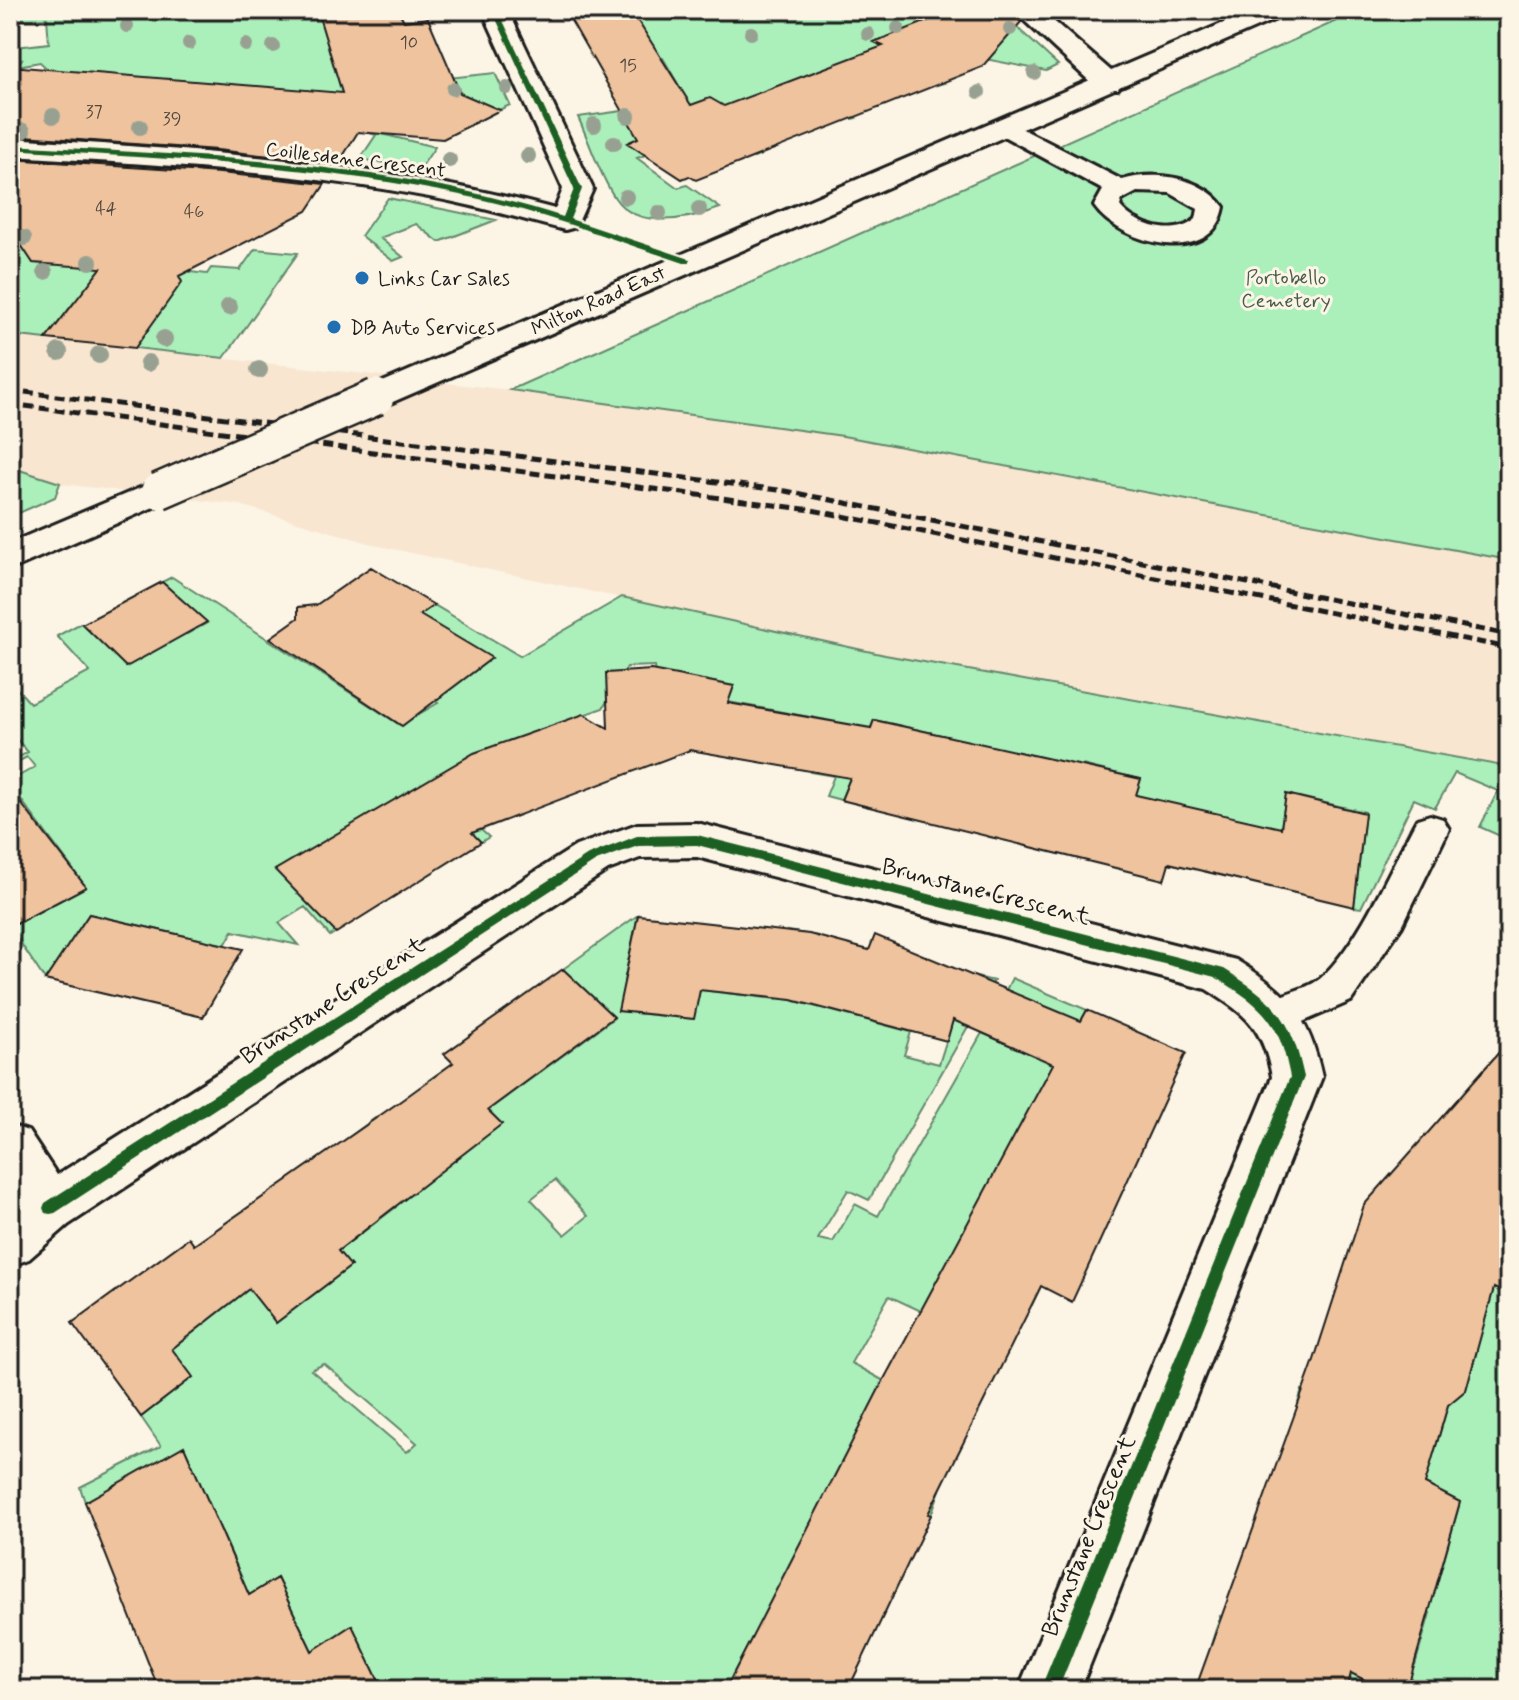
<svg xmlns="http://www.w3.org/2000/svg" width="1519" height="1700" viewBox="0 0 1519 1700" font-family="Mynerve,sans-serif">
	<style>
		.built { fill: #f8e6d0 }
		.green { fill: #abf0bb; stroke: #64866c; stroke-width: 2; fill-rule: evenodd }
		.building { fill: #eec39e; stroke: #1c1c1c; stroke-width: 2 }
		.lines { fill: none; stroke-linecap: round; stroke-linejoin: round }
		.lane-casing { stroke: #1c1c1c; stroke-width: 6 }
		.street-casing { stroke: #1c1c1c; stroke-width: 6 }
		.primary-casing { stroke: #1c1c1c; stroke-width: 6 }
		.lane { fill: #fcf5e5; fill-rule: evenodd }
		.street { fill: #fcf5e5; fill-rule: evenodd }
		.primary { fill: #fcf5e5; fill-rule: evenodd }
		.rail { stroke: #1c1c1c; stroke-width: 5; stroke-dasharray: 10 5; stroke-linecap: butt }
		.primary-bridge-casing { stroke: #1c1c1c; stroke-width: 40; stroke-linecap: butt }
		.primary-bridge { stroke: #fcf5e5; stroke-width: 35 }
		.cycleway-casing { stroke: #fcf5e5; stroke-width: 5 }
		.cycleway { fill: #1b5e20; fill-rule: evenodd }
		.tree { fill: #98a191 }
		.poi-dot { fill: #1f6fb2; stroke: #fcf5e5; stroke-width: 3 }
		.labels { text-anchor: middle; stroke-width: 6; stroke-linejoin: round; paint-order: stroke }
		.far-number-label { font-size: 18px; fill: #50463c }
		.far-street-label { font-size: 20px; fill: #1c1c1c; stroke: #fcf5e5 }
		.far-park-label { font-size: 20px; fill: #475c4c; stroke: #fcf5e5 }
		.far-poi-label { font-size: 20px; fill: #1c1c1c; stroke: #fcf5e5; text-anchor: start }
		.street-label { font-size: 24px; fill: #1c1c1c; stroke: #fcf5e5 }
	</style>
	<rect width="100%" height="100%" fill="#fcf5e5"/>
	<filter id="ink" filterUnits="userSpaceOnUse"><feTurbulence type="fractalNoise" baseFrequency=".0125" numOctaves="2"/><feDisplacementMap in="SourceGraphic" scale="16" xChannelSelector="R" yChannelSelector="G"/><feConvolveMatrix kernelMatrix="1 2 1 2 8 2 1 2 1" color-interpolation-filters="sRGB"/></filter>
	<g filter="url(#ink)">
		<path class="built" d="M10,335L510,390L843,436L1509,560V767L885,655L379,546L240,505L10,478Z"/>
		<path class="green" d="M47,10H317L319,16L401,83L495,73L510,105L499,110L465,95L377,133L435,147L420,169L360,159L376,135L369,133L386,108L95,73L61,110L10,107L55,76L40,62L17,66L22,59L17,58L16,47L49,43L47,18L13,20L17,14Z
			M622,10H911L915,14L946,10H998L1058,65L1046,71L985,59L1002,43L919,53L886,37L875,41L896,53L892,56L944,83L937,85L916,74L835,106L856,118L853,119L789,82L734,139L761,155L754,158C713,132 680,142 637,158L678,188L687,185L720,208C690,219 637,231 615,198C599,174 590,143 578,117L622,111L645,89L678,84L663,58L627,63L649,41L636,18L594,23L625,17Z
			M1361,10H1509V560L843,436L510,390Z
			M388,198L496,220L439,242L416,224L380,238L403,257L393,261L361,236Z
			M233,211L190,272L207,274L211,268L240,270L255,249L298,253L224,358L135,348L161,310L75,301L46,339L10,335V235L27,237L33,263L51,264Z
			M10,467L60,483L55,497L10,517Z
			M172,577L400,725L438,703L419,690L401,628L434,605L520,656L622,597L885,655L1509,767V840L1480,827L1498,791L1455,773L1435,808L1414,799L1361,908L1354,907L1365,812L1286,794L1281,828L1191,868L1169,863L1132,811L1140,779L1082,765L1072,797L1009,841L989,837L1007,782L945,736L874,720L841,800L826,796L834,776L810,772L826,720L728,702L734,686L703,680L657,701L654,666L627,667L603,708L563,722L480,829L489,837L481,842L421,784L345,926L330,936L305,907L279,923L298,945L233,931L225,945L89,914L45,980L10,927L86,887L16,793L10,795V781L35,767L27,757L10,766V762L28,752L10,732V681L30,703L90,672L57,636L81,623L126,666L178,626L187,634L207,623L162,582Z
			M638,915L624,981L635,1013L693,1019L700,990L776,999L787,931L819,936L795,1001L911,1032L904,1055L939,1064L967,975L994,981L869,1200L848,1190L818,1239L833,1242L855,1204L878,1216L982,1033L1014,1047L1006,990L1012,978L1087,1010L1068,1044L991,1261L1041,1286L1032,1305L949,1264L923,1312L889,1296L851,1363L886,1382L853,1442L940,1490L931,1515L842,1467L732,1676L755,1690H383L352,1626L312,1651L277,1578L147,1659L238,1569L184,1447L85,1502L80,1487L161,1446L141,1417L192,1377L172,1349L210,1319L190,1294L264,1278L250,1290L276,1322L350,1266L338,1251L396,1207L348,1138L375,1118L429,1178L483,1138L429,1080L453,1063L494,1106L614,1018L563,969ZM555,1180L588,1216L565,1235L531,1199ZM324,1364L417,1443L407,1452L311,1370Z
			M1458,1260L1509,1295V1690H1296L1211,1645L1220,1616L1347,1686L1351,1673L1415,1665L1430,1613L1378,1585L1443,1563L1460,1502L1411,1477L1415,1461L1298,1403L1302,1390L1434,1453L1448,1405L1466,1390L1477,1351Z"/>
		<path class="building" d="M317,10H398L404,21L428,18L460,93L500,110L443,139L358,132L338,164L217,150L10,135V66L342,93Z
			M565,10H622L627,19L636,18L691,105L710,98L724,106L883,46L874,42L955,10H1010L1021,22L982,67L696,180L689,176L682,179L627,143L638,138Z
			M10,159L220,173L325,184L307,211L179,276L182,282L135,348L46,339L101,268L33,263L21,245L10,244Z
			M371,567L434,605L420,615L492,658L402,726L270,638L298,618V607L316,605Z
			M162,582L207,622L126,667L82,624Z
			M651,670L734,686L728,703L871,728L874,720L1141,779L1136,795L1281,828L1286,794L1365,813L1354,907L1169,863L1164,880L841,800L850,778L690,750L472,833L481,842L336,933L275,870L474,753L584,714L608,728L606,673Z
			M10,789L86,887L10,927Z
			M89,914L168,932L243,949L203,1017L45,980Z
			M638,915L809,934L869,950L875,935L1081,1021L1087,1010L1186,1053L1072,1302L1041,1286L928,1514L931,1515L848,1690H725L883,1381L1053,1064L953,1020L947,1041L792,1000L700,990L694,1019L618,1011Z
			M563,969L614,1017L488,1110L502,1124L338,1251L351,1266L276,1323L249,1289L172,1349L193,1377L141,1417L72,1323L189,1238L194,1245L402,1100L453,1063L444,1054Z
			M1509,1041V1295L1494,1288L1466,1390L1448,1405L1425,1484L1460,1502L1407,1690H1384L1351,1673L1347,1690H1195L1313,1363L1364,1205Z
			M184,1446L249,1595L277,1578L312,1651L352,1625L383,1690H159L85,1502Z"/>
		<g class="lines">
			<g class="lane-casing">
				<path id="lane" d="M1003,119L1122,180C1155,170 1203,177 1224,207C1213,268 1121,245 1094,206L1103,190L994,131L991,126ZM1137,192L1170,193L1198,209L1196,219C1175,238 1136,226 1120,206L1122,200Z
					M1430,815L1443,819L1449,829L1402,926L1351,1001L1277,1033L1262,1028L1256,1016C1270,990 1305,995 1324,975C1363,936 1390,868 1417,819Z"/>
			</g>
			<g class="street-casing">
				<path id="street" d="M482,10H508L593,189L576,227L565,230C520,219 475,205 429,197C291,171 150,164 10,156V138C194,150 377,161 555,209L563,189Z
					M1013,10H1041L1118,77L1121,83L1118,89H1098Z
					M697,823L1236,960C1288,992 1309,1016 1322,1077L1080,1690H1018L1272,1077C1263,1027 1247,1015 1206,989L697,857L640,858L608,870L68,1225L29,1259L10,1266V1209L18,1203L10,1191V1125L28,1131L57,1175L576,846L637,824Z"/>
			</g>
			<g class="primary-casing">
				<path id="primary" d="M1254,10H1289L1285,15L388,404L376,407L364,404L359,397L364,390Z
					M159,480L172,483L177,491L172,499L10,570V543Z"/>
			</g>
			<use href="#lane" class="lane"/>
			<use href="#street" class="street"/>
			<use href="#primary" class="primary"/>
			<path class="rail" d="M10,390L786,491L1509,635
				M10,404L812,510L1509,648"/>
			<g class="primary-bridge-casing">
				<path id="primary-bridge" d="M159,491L376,397"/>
			</g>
			<use href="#primary-bridge" class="primary-bridge"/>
			<g class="cycleway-casing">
				<path id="cycleway" d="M492,10H498L582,189L570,219L690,259V263H684C614,240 547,214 475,198C323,165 165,159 10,149V145C194,156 385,160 563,217L574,189Z
					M697,835L1224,969C1275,1001 1291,1016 1304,1077L1058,1690H1040L1290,1077C1279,1020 1264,1007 1215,977L697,845L638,846L596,861L55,1213L50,1214L45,1213L43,1208L45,1203L588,855L637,836Z"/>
			</g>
			<use href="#cycleway" class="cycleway"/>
		</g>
		<g class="tree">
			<circle cx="127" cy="26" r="7"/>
			<circle cx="898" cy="28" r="7"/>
			<circle cx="1010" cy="29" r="7"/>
			<circle cx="751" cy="33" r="7"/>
			<circle cx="868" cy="34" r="7"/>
			<circle cx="189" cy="43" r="7"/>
			<circle cx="246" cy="45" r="7"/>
			<circle cx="273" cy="46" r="7"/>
			<circle cx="1034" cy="73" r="7"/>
			<circle cx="507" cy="88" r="7"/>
			<circle cx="453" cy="89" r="7"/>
			<circle cx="979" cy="92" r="7"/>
			<circle cx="53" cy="116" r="8"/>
			<circle cx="628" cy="116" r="8"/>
			<circle cx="594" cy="125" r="8"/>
			<circle cx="140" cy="127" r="8"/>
			<circle cx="23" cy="131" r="8"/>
			<circle cx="614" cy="143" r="8"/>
			<circle cx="528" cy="156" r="8"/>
			<circle cx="449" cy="160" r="8"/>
			<circle cx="626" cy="197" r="8"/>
			<circle cx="699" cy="209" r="8"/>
			<circle cx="659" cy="213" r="8"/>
			<circle cx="24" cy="238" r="8"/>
			<circle cx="90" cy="262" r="8"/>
			<circle cx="45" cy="272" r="8"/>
			<circle cx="229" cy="307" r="9"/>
			<circle cx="164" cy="339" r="9"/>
			<circle cx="59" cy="352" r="9"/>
			<circle cx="99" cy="355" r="9"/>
			<circle cx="148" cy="363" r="9"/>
			<circle cx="259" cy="370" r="9"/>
		</g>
	</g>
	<g class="poi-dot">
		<circle cx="362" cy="278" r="8"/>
		<circle cx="334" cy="327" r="8"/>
	</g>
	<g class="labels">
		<g class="far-number-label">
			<text x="409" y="48">10</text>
			<text x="628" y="71">15</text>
			<text x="94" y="117">37</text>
			<text x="172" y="124">39</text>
			<text x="106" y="214">44</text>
			<text x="194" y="217">46</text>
		</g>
		<g class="far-street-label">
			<text transform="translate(356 159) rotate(7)" y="7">Coillesdene Crescent</text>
			<text transform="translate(598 300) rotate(-24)" y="7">Milton Road East</text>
		</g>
		<g class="far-park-label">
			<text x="1286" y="284">Portobello<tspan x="1286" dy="23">Cemetery</tspan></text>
		</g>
		<g class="far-poi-label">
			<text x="378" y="285">Links Car Sales</text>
			<text x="350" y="334">DB Auto Services</text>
		</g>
		<g class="street-label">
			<text transform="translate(986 891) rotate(14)" y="8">Brunstane Crescent</text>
			<text transform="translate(332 1000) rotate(-33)" y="8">Brunstane Crescent</text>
			<text transform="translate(1088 1536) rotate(-68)" y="8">Brunstane Crescent</text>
		</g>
	</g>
	<rect width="1519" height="1700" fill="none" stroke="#fcf5e5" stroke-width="40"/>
	<rect x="20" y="20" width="1479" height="1660" fill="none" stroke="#1c1c1c" stroke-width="3" filter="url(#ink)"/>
</svg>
